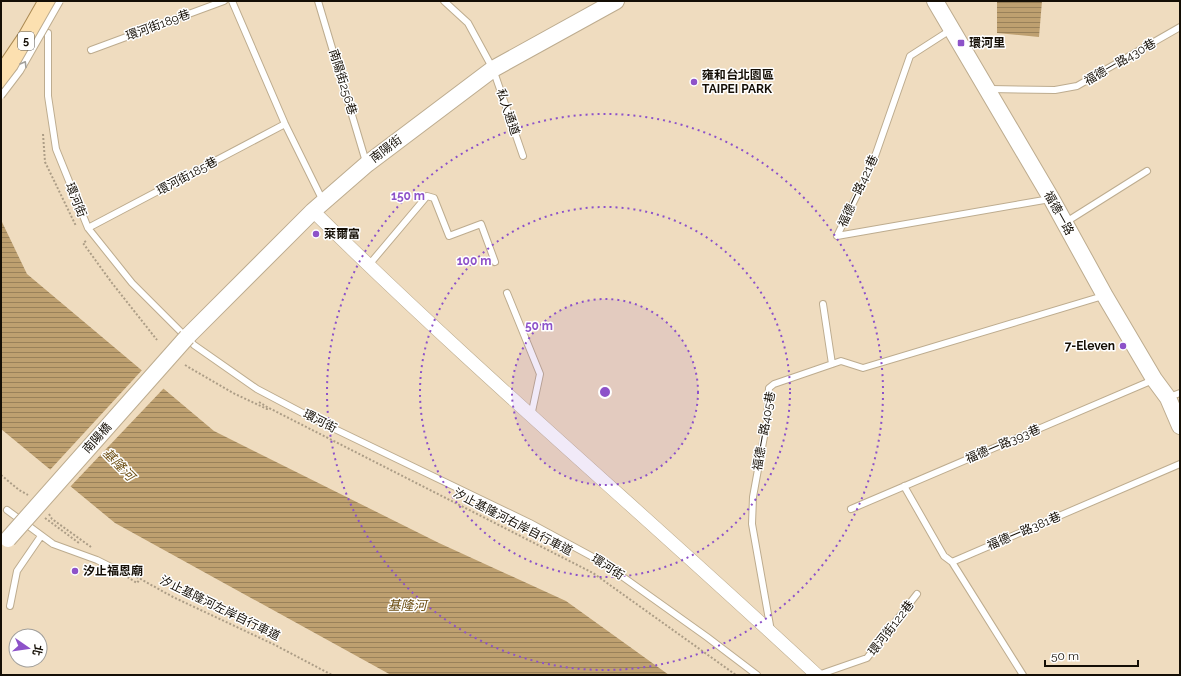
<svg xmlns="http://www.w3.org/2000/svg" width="1181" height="676" viewBox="0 0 1181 676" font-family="Raleway,'Noto Sans TC',sans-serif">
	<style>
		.water { fill: url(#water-rules) }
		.pier { fill: #efdcbf }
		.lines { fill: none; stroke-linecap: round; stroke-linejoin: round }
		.service-casing { stroke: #bdac8f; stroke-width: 8 }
		.minor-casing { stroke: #bdac8f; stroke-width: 14 }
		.tertiary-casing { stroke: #bdac8f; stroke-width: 18 }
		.primary-casing { stroke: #aa8952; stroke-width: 22 }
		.path { stroke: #ac9d86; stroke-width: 2; stroke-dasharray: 2 2; stroke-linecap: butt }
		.service { stroke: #fff; stroke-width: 6 }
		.minor { stroke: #fff; stroke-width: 13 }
		.tertiary { stroke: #fff; stroke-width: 16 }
		.primary { stroke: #fce0b0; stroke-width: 20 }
		.service-bridge-casing { stroke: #bdac8f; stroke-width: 8; stroke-linecap: butt }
		.tertiary-bridge-casing { stroke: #bdac8f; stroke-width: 18; stroke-linecap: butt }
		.service-bridge { stroke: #fff; stroke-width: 6 }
		.tertiary-bridge { stroke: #fff; stroke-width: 16 }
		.oneway { stroke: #a19f9b }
		.ring { fill: none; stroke: #8d52c9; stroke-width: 2; stroke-dasharray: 2 4 }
		.poi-dot { fill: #8d52c9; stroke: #fff; stroke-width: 1.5 }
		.labels { text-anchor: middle; stroke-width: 3; stroke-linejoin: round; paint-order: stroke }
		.shield { fill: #fff; stroke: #5a5650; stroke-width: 1 }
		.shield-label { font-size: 11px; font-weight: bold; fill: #140e05 }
		.street-label { font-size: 12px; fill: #140e05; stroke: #fff }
		.poi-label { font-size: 12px; font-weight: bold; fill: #140e05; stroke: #fff; text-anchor: start }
		.water-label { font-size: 13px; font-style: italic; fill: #6d4f14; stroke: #fff }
		.centre { fill: #8d52c9; stroke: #fff; stroke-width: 2 }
		.ring-label { font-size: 12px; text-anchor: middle; font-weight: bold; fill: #8d52c9; stroke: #fff; stroke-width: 3; stroke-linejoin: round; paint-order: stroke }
	</style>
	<defs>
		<pattern id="water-rules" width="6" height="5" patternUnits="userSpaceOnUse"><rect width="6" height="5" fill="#bea070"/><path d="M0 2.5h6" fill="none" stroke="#99815a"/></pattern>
	</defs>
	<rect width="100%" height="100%" fill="#efdcbf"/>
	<path class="water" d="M997,1H1042L1039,37L997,33Z
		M1,220L27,274L214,431L439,543L566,601L669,675H391L115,523L1,429Z"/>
	<path class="pier" d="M143,369L165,387L69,488L49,471Z"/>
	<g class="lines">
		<g class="service-casing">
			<path id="service" d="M232,1L285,124L323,201
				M318,1L366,162
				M444,1L468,23L493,69L523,156
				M952,29L910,56L873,162L837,236L1050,199
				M48,33V96L56,149L88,228L132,283L194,345L257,389L312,418L530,523L602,562L707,637L757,675
				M91,50L224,1
				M990,89L1055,90L1077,86L1180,27
				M1066,222L1147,171
				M88,228L285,124
				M368,266L427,196L434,198L449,236L481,224L495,262
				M507,293L540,374L531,416
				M823,304L832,364
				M1169,397L1180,393
				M904,486L944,556L952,562L1180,464
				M851,509L1153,380
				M7,510L53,544L97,560L117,570
				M952,562L1023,675
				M10,606L17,571L41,536
				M771,631L752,524L753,497L767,420L769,388L774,384L841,361L863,368L1103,296
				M818,675L867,658L917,594"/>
		</g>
		<g class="minor-casing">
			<path id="minor" d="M313,211C476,372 650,519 817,675"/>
		</g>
		<g class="tertiary-casing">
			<path id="tertiary" d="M935,1L1051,198L1105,296L1154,379L1168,398L1180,426
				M187,337L313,211L367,164L493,69L616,1"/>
		</g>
		<g class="primary-casing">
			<path id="primary" d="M1,78L28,38L49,1"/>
		</g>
		<path class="path" d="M43,134L45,162L76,226
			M86,241L83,243L112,283L157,340
			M185,365L233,393L267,409L268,407
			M259,402L267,407L593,573L736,675
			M1,475L19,490L28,495
			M49,514L52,519L91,547
			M45,518L79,543
			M126,571L173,597L275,645L332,675
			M124,575L137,583L140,579"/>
		<use href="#service" class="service"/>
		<use href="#minor" class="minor"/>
		<use href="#tertiary" class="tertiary"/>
		<use href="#primary" class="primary"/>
		<g class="service-bridge-casing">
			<path id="service-bridge" d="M1,96L20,71L60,1"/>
		</g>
		<g class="tertiary-bridge-casing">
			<path id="tertiary-bridge" d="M8,539L187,337"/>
		</g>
		<use href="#service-bridge" class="service-bridge"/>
		<use href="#tertiary-bridge" class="tertiary-bridge"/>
	</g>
	<defs><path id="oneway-chevron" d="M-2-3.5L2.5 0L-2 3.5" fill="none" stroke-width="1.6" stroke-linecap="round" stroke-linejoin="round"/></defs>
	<use class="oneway" href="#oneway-chevron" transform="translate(24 64) rotate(-59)"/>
	<circle cx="605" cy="392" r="93" fill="#8d52c9" fill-opacity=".12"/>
	<g class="ring">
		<circle cx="605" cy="392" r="93"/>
		<circle cx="605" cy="392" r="185"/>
		<circle cx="605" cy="392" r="278"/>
	</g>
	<g class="poi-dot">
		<rect x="957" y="39" width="8" height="8" rx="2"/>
		<circle cx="694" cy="82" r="4"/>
		<circle cx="316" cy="234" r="4"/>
		<circle cx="1123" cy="346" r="4"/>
		<circle cx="75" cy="571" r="4"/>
	</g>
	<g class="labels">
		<rect class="shield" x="18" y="32" width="16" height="18" rx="3"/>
		<g class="shield-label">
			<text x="26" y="45">5</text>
		</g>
		<g class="street-label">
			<text transform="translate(158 25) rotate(-20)" y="4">環河街189巷</text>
			<text transform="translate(1120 62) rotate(-30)" y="4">福德一路430巷</text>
			<text transform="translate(343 82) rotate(73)" y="4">南陽街256巷</text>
			<text transform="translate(508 112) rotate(71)" y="4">私人通道</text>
			<text transform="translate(386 149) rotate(-37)" y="4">南陽街</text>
			<text transform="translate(187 176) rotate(-28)" y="4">環河街185巷</text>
			<text transform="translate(858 191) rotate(-65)" y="4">福德一路421巷</text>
			<text transform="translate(76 200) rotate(68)" y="4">環河街</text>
			<text transform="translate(1059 213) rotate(61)" y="4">福德一路</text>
			<text transform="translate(320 421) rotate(27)" y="4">環河街</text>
			<text transform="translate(764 431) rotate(-80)" y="4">福德一路405巷</text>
			<text transform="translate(97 438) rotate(-48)" y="4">南陽橋</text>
			<text transform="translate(1003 444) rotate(-23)" y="4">福德一路393巷</text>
			<text transform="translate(513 522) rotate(27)" y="4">汐止基隆河右岸自行車道</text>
			<text transform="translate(1024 531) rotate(-23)" y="4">福德一路381巷</text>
			<text transform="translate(608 567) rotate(33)" y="4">環河街</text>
			<text transform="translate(220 608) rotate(26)" y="4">汐止基隆河左岸自行車道</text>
			<text transform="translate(891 628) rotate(-52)" y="4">環河街122巷</text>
		</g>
		<g class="poi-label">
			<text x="969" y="47">環河里</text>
			<text x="702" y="79">雍和台北園區<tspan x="702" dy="14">TAIPEI PARK</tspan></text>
			<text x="324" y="238">萊爾富</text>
			<text x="1115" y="350" text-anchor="end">7-Eleven</text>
			<text x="83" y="575">汐止福恩廟</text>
		</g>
		<g class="water-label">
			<text transform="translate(119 464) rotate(46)" y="5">基隆河</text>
			<text x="407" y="610">基隆河</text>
		</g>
	</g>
	<circle cx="605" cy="392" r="6" class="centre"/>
	<g class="ring-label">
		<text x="408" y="200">150 m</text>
		<text x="474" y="265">100 m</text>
		<text x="539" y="330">50 m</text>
	</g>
	<rect width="1181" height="676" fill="none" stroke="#140e05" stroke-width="4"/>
	<g transform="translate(28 648) rotate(103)"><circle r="19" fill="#ffffff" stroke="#a19f9b"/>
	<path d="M0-3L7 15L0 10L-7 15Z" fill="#8d52c9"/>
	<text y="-6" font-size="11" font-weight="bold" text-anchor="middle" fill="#140e05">北</text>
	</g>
	<path d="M1045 660v6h93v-6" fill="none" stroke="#140e05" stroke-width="2"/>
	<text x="1051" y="660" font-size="12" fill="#140e05" stroke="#ffffff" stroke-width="3" paint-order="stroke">50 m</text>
</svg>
